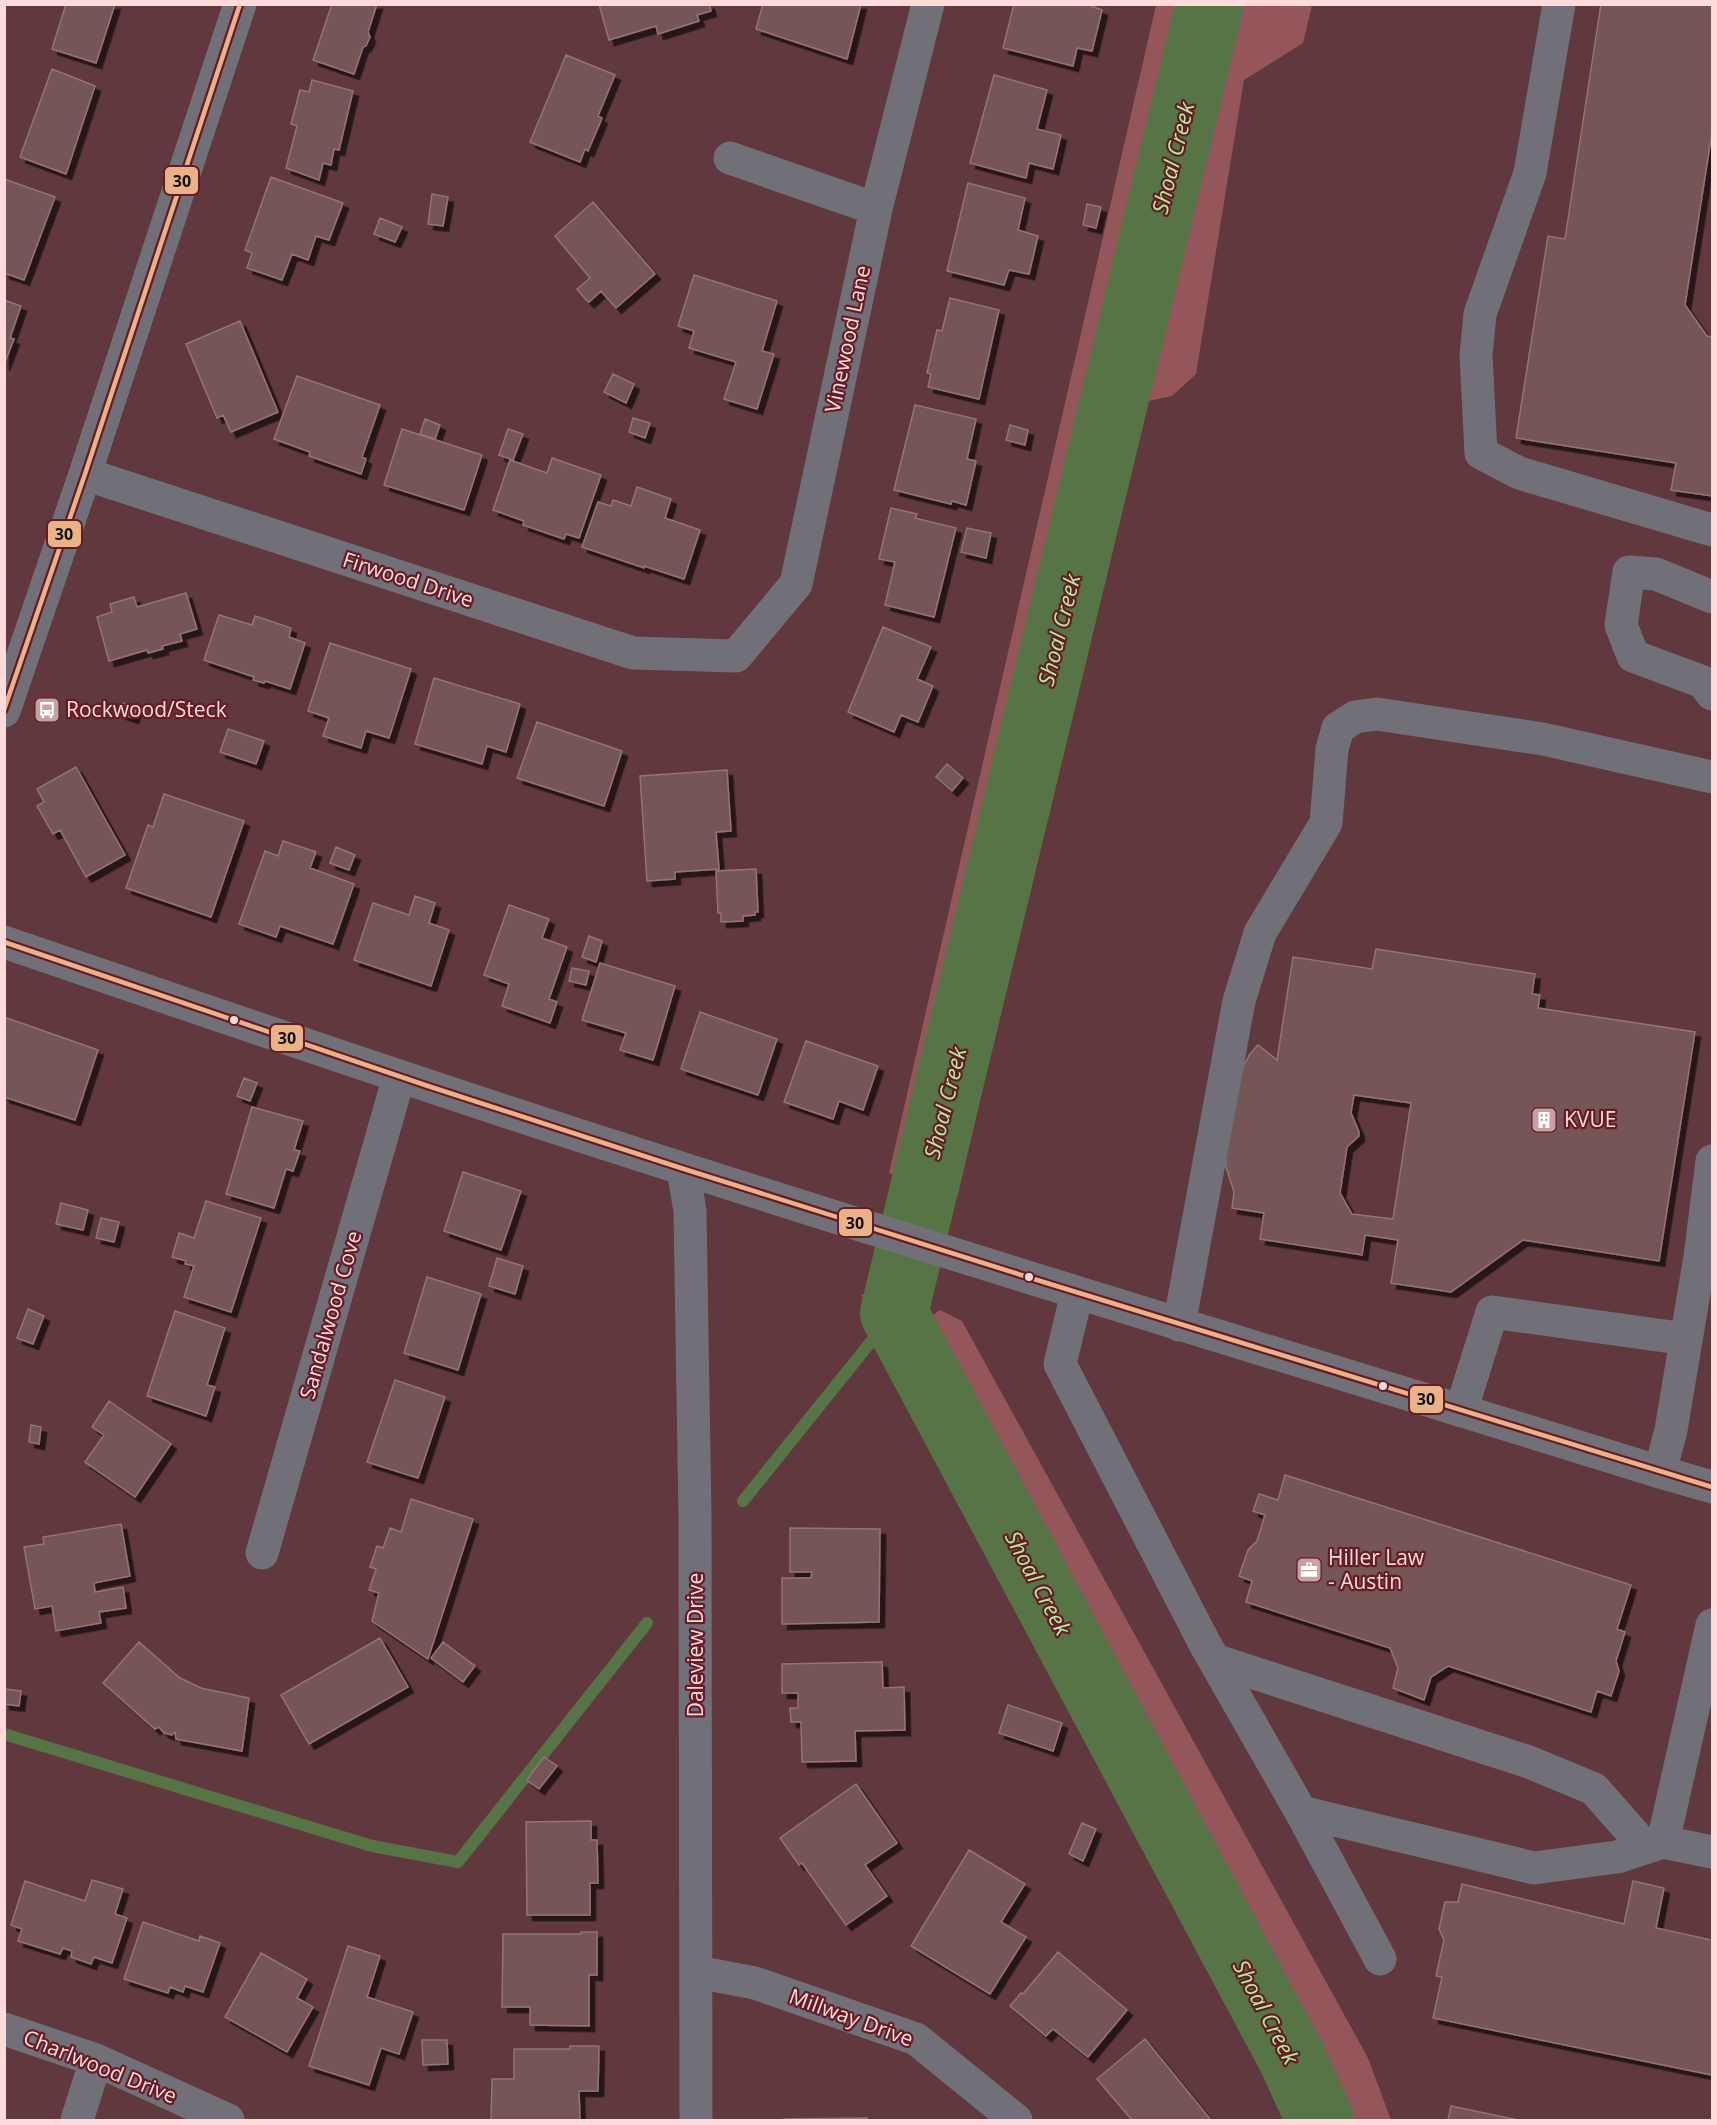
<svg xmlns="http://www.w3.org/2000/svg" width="1717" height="2125" viewBox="0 0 1717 2125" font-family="'Open Sans',sans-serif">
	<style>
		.forest { fill: #94565a }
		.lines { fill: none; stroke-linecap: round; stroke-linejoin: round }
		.stream { stroke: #577447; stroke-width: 12 }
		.river { stroke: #577447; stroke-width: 68 }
		.building { fill: #745457; stroke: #957376; stroke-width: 1.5; fill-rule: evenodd; filter: url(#shadow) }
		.minor { stroke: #717078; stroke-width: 33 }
		.bus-1-casing { stroke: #641d26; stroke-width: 9 }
		.bus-1 { stroke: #ebb288; stroke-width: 4.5 }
		.bus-dot { fill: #ffdadb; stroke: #641d26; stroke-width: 2 }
		.labels { text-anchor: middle; stroke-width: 4.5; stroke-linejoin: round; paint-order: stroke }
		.street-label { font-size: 21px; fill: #ffdadb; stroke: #641d26 }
		.poi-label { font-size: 21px; fill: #ffdadb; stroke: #641d26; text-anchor: start }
		.water-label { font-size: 22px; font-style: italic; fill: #b5ec9f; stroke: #641d26 }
		.line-badge { stroke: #641d26; stroke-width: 2 }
		.pale-badge-label { font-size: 16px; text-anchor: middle; font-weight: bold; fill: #111 }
	</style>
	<defs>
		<filter id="shadow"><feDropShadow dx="5.5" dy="5.5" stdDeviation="0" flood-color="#0009"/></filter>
	</defs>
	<rect width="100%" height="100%" fill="#60383d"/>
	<path class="forest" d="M1156,5H1312L1303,43L1244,80L1196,374L1172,396L1139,403L958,1195L889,1173Z
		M861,1294L926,1320L940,1310L962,1321L1368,2058L1391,2120H1292L893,1374Z"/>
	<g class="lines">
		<path class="stream" d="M743,1501L894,1313
			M4,1734L372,1846L458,1862L647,1623"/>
		<path class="river" d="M1210,4L894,1313L1293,2060L1320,2120"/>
	</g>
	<path class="building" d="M66,4H115L96,63L52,49Z
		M332,4H377L368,32L370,37L366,46L363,47L354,74L313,60Z
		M599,4H709L711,11L697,15L699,21L658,34L656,26L609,40Z
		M763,4H861L847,59L756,29Z
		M1014,4H1086L1102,10L1092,51L1077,48L1073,66L1003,48Z
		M1601,4H1712V132L1685,305L1707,336L1712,337V496L1671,490L1676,463L1516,438L1548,236L1565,239Z
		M566,55L615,75L598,116L602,118L588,151L585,149L580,162L530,142Z
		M52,69L95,86L66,174L20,157Z
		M994,75L1047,90L1037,129L1061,135L1053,169L1029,163L1026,178L970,163Z
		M312,80L353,91L339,150L334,149L331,165L323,163L319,180L286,168L297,126L291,124L300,90L309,92Z
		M271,177L343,203L329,240L316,236L308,260L292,254L282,280L247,268L252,253L245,250Z
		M4,179L55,197L24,280L4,273Z
		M968,183L1025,198L1018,230L1038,236L1029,274L1009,270L1004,285L947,271Z
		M432,194L448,197L443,226L428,224Z
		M593,202L655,274L616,308L601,291L589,302L587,301L577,289L590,278L555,236Z
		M1087,204L1101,207L1096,228L1083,225Z
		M380,218L402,227L395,242L374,234Z
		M694,275L777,301L762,351L774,354L757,409L724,399L736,362L689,348L694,331L678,326Z
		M950,298L999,310L979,399L928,387L931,374L927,373L937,330L942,331Z
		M4,300L21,306L10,338L14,339L4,365Z
		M240,321L278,412L231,432L223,415L217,418L186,344Z
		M613,374L634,384L626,403L604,392Z
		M297,376L380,405L362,457L366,459L361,474L309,456L310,452L274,439Z
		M915,405L976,419L967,459L976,461L966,505L952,501L951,504L894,490Z
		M633,418L650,423L645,438L629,432Z
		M425,419L440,425L435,439L420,434Z
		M1010,425L1028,430L1025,445L1006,440Z
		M402,429L482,455L464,510L384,485Z
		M508,429L523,434L513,460L499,455Z
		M552,458L601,475L579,538L566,534L564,539L523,525L524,521L493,510L510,460L547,473Z
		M637,487L671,499L665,518L700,530L684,579L644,566V568L582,547L598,502L611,506L613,500L631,506Z
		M891,508L917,514L915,518L956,528L934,617L885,605L895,562L879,559Z
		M967,528L991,533L986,558L961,552Z
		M186,593L197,629L180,634L182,641L162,646L163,649L148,653L147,650L109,661L97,617L112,612L110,604L134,597L137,607Z
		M219,615L252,625L255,616L291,628L289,637L305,643L290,689L265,681L264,683L253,680L254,677L204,660Z
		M883,627L931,647L917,679L933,686L918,722L901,715L894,732L848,712Z
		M330,643L411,669L389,738L366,731L361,748L323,736L329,718L308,711Z
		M434,678L520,704L506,752L487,746L482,764L415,744Z
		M123,703L137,708L133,718L119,713Z
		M537,722L622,751L604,806L517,778Z
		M228,729L264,741L256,764L220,752Z
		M947,764L963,778L952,791L936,777Z
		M76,767L125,855L86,877L60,830L53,834L37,806L44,802L37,789Z
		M727,770L731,831L716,832L719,869L675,872V879L647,881L640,776Z
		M164,794L244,821L211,917L126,888L148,825L153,827Z
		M283,841L316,852L310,868L354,884L333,944L280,926L276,937L239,924L265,851L278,856Z
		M336,847L355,855L349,870L330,863Z
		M756,869L758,912H755V915L743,916V921L721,922V913H718L716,871Z
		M415,896L435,903L429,923L449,930L431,986L354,960L373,903L409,915Z
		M509,905L549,919L542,938L567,947L549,999L557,1002L550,1023L502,1006L509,984L484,975Z
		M589,936L602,941L596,962L582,957Z
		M1376,949L1535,974L1532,994L1540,995L1538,1008L1695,1032L1659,1261L1523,1240L1451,1292L1391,1283L1398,1240L1365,1235L1362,1255L1260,1239L1264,1213L1232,1208L1234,1192L1226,1167L1223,1127L1233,1085L1250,1054L1258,1045L1277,1060L1293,957L1372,969ZM1354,1095L1411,1103L1393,1219L1352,1214L1340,1193L1347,1147L1359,1136V1132L1351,1113Z
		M600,963L675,986L653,1060L620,1050L626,1033L582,1020Z
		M572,968L589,971L586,985L569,981Z
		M700,1012L777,1039L758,1095L681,1069Z
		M4,1017L98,1050L75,1120L4,1097Z
		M806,1041L878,1066L863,1110L839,1101L833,1119L784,1102Z
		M244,1078L257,1083L250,1101L237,1096Z
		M252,1107L303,1121L294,1150L300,1151L293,1171L286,1169L274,1208L226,1194Z
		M463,1172L521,1191L501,1250L444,1231Z
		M206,1201L261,1218L231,1312L184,1297L194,1266L185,1264L186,1261L172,1257L179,1233L194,1238Z
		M61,1203L88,1210L83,1230L56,1224Z
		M101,1218L119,1222L114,1242L96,1238Z
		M497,1258L523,1266L515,1294L489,1286Z
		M427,1277L481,1294L458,1370L404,1353Z
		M28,1309L44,1316L33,1344L17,1338Z
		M175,1311L225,1328L207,1385L215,1387L206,1416L147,1396Z
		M395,1380L445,1397L418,1478L367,1462Z
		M109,1401L171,1444L135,1497L85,1462L104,1435L92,1427Z
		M31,1425L41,1427L39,1444L29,1442Z
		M1285,1475L1631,1585L1617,1629L1625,1632L1616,1661L1619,1671L1611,1696L1597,1691L1591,1712L1448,1666L1431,1677L1424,1700L1393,1688L1398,1668L1390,1648L1246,1602L1252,1581L1239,1576L1248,1550L1257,1541L1265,1515L1253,1511L1259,1494L1278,1500Z
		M411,1499L473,1519L428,1659L372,1621L379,1593L369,1590L376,1569L370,1567L377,1546L383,1548L390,1528L401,1532Z
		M121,1524L130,1576L94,1583L95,1592L123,1587L126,1608L99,1612L101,1623L56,1631L52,1606L35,1609L24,1547L44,1544L43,1537Z
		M790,1528L880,1529L879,1622L782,1624V1578H811L812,1572H790Z
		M380,1638L408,1687L309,1744L281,1695Z
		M139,1642L180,1678L201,1688L249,1698L242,1751L176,1739L175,1732L172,1735L164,1733L159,1727L155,1729L103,1683Z
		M443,1642L475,1666L463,1682L431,1658Z
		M882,1662L883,1688L904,1687L905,1730L855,1731L856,1761L802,1762L801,1722H791L790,1708H798V1693H782V1664Z
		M4,1689L21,1691L19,1706L4,1704Z
		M1008,1705L1062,1723L1053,1751L999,1733Z
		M544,1757L557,1766L539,1789L527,1780Z
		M856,1784L897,1843L865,1865L887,1896L846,1925L802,1863L799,1865L780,1838Z
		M591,1821V1840H597L598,1883H590V1915H527L526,1822Z
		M1082,1823L1096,1829L1083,1861L1069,1854Z
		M969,1850L1025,1884L1001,1922L1026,1937L990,1994L911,1946Z
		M92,1880L123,1889L115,1914L127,1918L112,1963L94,1957L91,1964L71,1957L72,1951L63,1948L60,1954L18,1941L22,1929L11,1925L25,1881L85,1901Z
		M1633,1881L1664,1888L1656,1928L1712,1940V2075L1433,2018L1442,1977L1436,1976L1444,1940L1439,1929L1445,1902H1458L1462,1884L1624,1924Z
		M143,1922L199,1941L200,1936L220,1943L203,1992L185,1986L183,1992L170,1987L168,1993L124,1979Z
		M581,1932H597V1975H589V2026L530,2025V2007H502L503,1934H581Z
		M348,1946L380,1956L367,1997L413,2012L399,2054L381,2048L369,2085L309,2066Z
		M1058,1952L1127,2010L1088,2057L1053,2029L1046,2036L1010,2006L1021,1993L1023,1994Z
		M261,1953L307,1979L297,1998L313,2007L287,2052L225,2017Z
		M1145,2039L1210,2119L1209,2120H1132L1097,2079Z
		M422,2040H447L448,2064L423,2065Z
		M570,2046H599L598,2091H579L580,2120H491L492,2079H514V2049H570Z
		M1451,2106L1518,2120H1448Z
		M867,2118V2120H784V2119Z"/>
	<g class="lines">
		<path class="minor" d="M1559,4L1530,173L1480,314L1476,355L1481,453L1519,473L1712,530
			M730,158L876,209
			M85,474L633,653L736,656L796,584L876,209L928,4
			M1712,597L1656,574L1629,572L1621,625L1633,656L1703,682L1712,694
			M4,711L85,474L240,4
			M4,942C230,1019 456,1097 684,1169C1008,1273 1335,1371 1660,1472L1712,1487
			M683,1169L690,1211L695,1517L696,2120
			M1077,1293L1060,1364L1205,1644L1301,1812L1534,1868L1617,1857L1663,1842L1712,1852
			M1179,1325L1239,1001L1260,933L1326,823L1332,749L1338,728L1355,717L1377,714L1543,739L1712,777
			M1461,1411L1492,1312L1686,1339
			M1660,1472L1671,1430L1700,1257L1712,1161
			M262,1553L399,1077
			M1214,1660L1529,1762L1594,1789L1645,1847
			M1301,1812L1380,1959
			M1663,1842L1712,1625
			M697,1972L755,1983L916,2039L1016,2120
			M4,2029L96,2060L228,2120
			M77,2120L96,2060"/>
		<g class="bus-1-casing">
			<path id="bus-1" d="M4,710L85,474L240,4
				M4,942L428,1086L684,1169L1050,1284L1712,1487"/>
		</g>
		<use href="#bus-1" class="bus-1"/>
	</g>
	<defs>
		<g id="bus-square" transform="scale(1.35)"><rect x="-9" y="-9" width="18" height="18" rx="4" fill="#c7a1a4" stroke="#641d26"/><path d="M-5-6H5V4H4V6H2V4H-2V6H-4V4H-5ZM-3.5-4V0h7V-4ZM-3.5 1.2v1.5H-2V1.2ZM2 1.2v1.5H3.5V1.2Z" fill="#fff"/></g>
		<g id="building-square" transform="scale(1.35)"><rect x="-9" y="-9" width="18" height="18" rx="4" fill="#c7a1a4" stroke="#641d26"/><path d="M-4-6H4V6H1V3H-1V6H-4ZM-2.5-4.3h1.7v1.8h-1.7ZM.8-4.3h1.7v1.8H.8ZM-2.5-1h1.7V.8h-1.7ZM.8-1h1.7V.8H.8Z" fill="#fff"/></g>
		<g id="office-square" transform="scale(1.35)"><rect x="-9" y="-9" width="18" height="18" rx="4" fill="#c7a1a4" stroke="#641d26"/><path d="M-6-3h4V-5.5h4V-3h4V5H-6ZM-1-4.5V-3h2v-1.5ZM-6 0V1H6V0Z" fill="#fff"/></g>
	</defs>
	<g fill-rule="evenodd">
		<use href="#bus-square" x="47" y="710"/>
		<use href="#building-square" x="1544" y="1120"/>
		<use href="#office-square" x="1309" y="1570"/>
	</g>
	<g class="bus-dot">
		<circle cx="234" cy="1020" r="5"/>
		<circle cx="1029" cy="1277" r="5"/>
		<circle cx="1383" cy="1386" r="5"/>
	</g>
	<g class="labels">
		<g class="street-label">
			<text transform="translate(848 339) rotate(-78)" y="7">Vinewood Lane</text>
			<text transform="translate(408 580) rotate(18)" y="7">Firwood Drive</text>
			<text transform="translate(331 1315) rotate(-74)" y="7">Sandalwood Cove</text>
			<text transform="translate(696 1645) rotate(-90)" y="7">Daleview Drive</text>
			<text transform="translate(851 2018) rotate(20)" y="7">Millway Drive</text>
			<text transform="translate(100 2067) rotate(22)" y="7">Charlwood Drive</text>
		</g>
		<g class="poi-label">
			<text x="66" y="717">Rockwood/Steck</text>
			<text x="1564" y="1127">KVUE</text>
			<text x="1328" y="1565">Hiller Law<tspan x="1328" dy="24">- Austin</tspan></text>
		</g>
		<g class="water-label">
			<text transform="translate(1173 158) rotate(-76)" y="8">Shoal Creek</text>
			<text transform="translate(1059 630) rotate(-76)" y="8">Shoal Creek</text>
			<text transform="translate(945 1103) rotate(-76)" y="8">Shoal Creek</text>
			<text transform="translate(1038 1583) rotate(62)" y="8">Shoal Creek</text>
			<text transform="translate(1266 2012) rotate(62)" y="8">Shoal Creek</text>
		</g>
	</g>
	<g class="line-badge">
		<rect x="164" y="166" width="35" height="29" rx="6" fill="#ebb288"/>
		<rect x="47" y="520" width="35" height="28" rx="6" fill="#ebb288"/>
		<rect x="270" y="1024" width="34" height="28" rx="6" fill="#ebb288"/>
		<rect x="838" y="1208" width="35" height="29" rx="6" fill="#ebb288"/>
		<rect x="1409" y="1385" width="35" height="29" rx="6" fill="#ebb288"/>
	</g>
	<g class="pale-badge-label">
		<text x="182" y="187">30</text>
		<text x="64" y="540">30</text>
		<text x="287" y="1044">30</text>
		<text x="855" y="1229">30</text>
		<text x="1426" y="1405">30</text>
	</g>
	<rect width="1717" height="2125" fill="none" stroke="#ffdadb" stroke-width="12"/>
</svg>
